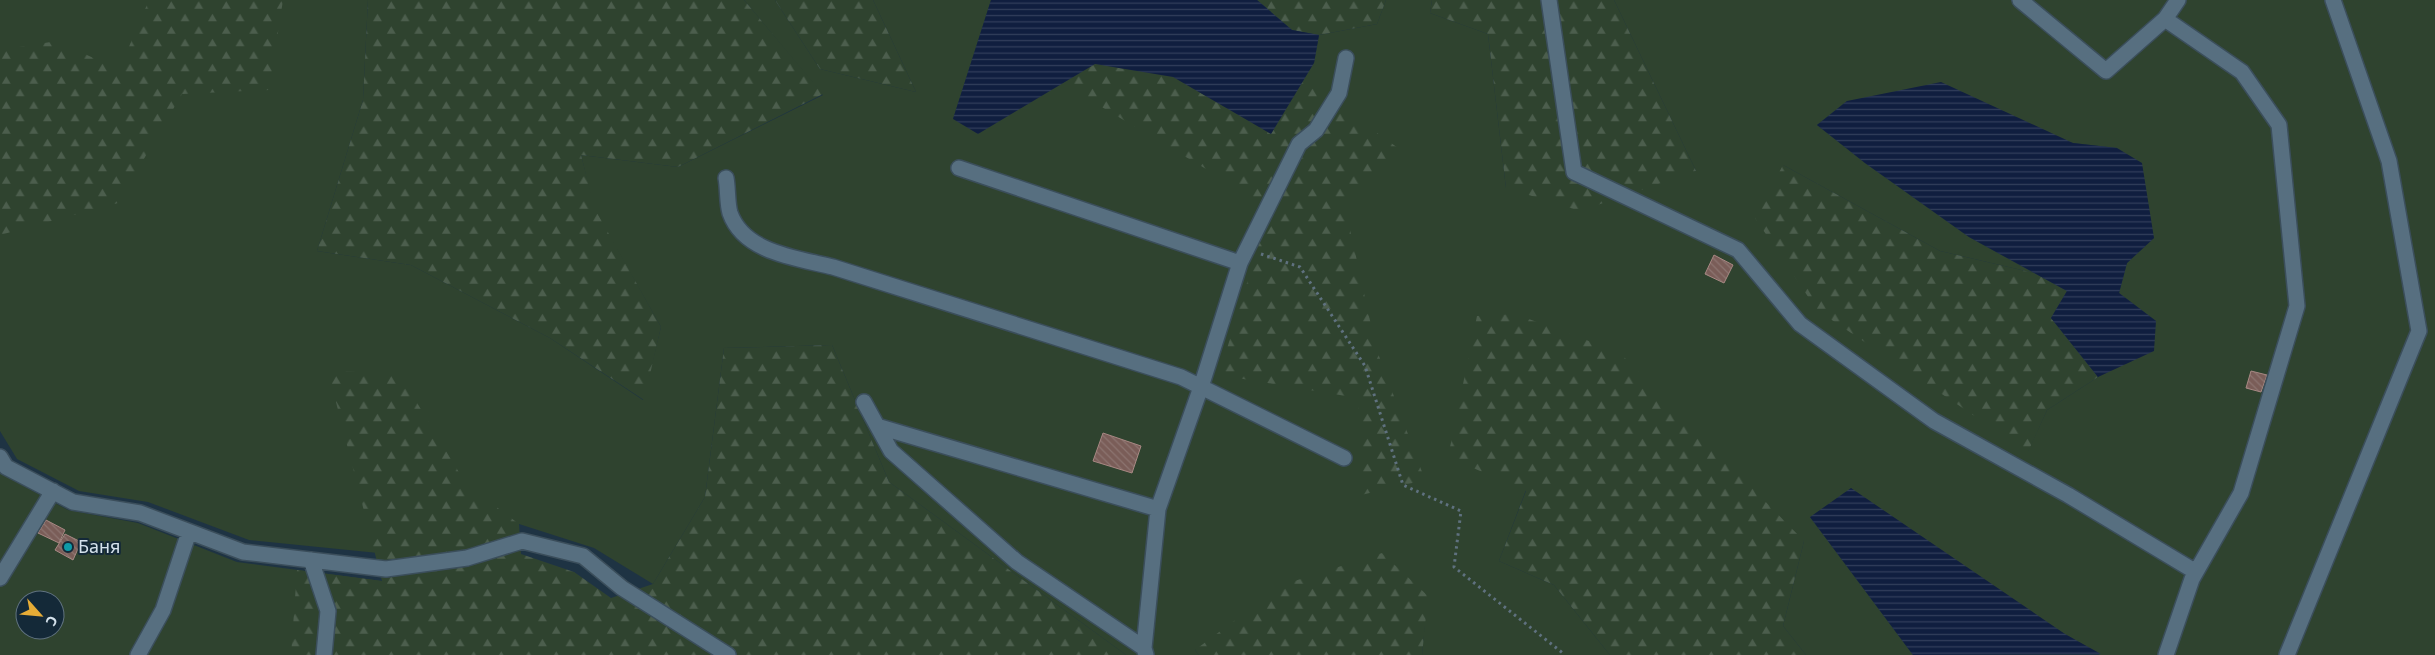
<svg xmlns="http://www.w3.org/2000/svg" width="2435" height="655" viewBox="0 0 2435 655" font-family="'Noto Sans',sans-serif">
	<style>
		.green { fill: #2f432f; fill-rule: evenodd }
		.forest { fill: url(#forest-firs) }
		.water { fill: url(#water-rules) }
		.building { fill: url(#building-back-hatch); stroke: #a78883 }
		.lines { fill: none; stroke-linecap: round; stroke-linejoin: round }
		.minor-casing { stroke: #3b4e5b; stroke-width: 18 }
		.path { stroke: #5f717f; stroke-width: 3; stroke-dasharray: 2.5 4; stroke-linecap: butt }
		.minor { stroke: #576f80; stroke-width: 15 }
		.culture-dot { fill: #0f9aa8; stroke: #142938; stroke-width: 2 }
		.labels { text-anchor: middle; stroke-width: 4; stroke-linejoin: round; paint-order: stroke }
		.poi-label { font-size: 18px; fill: #d4e1eb; stroke: #142938; text-anchor: start }
	</style>
	<defs>
		<pattern id="forest-firs" width="22" height="20" patternUnits="userSpaceOnUse" patternTransform="scale(1.25)"><rect width="22" height="20" fill="#2f432f"/><path d="M5 1l3.5 6h-7zM16 11l3.5 6h-7z" fill="#4c5e4d"/></pattern>
		<pattern id="water-rules" width="6" height="5" patternUnits="userSpaceOnUse" patternTransform="scale(1.25)"><rect width="6" height="5" fill="#101e3f"/><path d="M0 2.5h6" fill="none" stroke="#323e5b"/></pattern>
		<pattern id="building-back-hatch" width="6" height="6" patternUnits="userSpaceOnUse" patternTransform="scale(1.25)"><rect width="6" height="6" fill="#7a5d58"/><path d="M-1 5l2 2M0 0l6 6M5-1l2 2" fill="none" stroke="#8c7470"/></pattern>
	</defs>
	<rect width="100%" height="100%" fill="#1e3343"/>
	<path class="green" d="M0,0H368L363,100L317,251L411,265L550,338L643,400L661,327L594,209L581,155L678,167L823,95L744,0H775L820,69L916,92L873,0H991L953,119L1095,64L1314,63L1319,35L1377,24L1386,0H1432L1430,13L1488,34L1506,188L1696,171L1614,0H2435V655H2100L2065,634L1810,517L1913,655H1806L1783,626L1804,541L1526,490L1499,561L1554,585L1610,655H1422L1427,596L1195,650L1199,655H1126L889,482L832,345L724,348L705,497L653,584L594,548L519,524L466,543L388,554L249,540L148,502L79,491L17,459L0,431ZM1847,101L2073,143L2117,148L2154,238L2127,263L2119,293L2156,321L2098,377L2047,410L2028,451L1783,165L1940,251L2034,273L1969,237L1865,163L1817,125Z
		M0,473L68,510L138,523L237,562L382,581L574,572L675,655H0ZM25,600H55V630H25Z"/>
	<path class="forest" d="M149,0H283L269,90L182,94L118,203L0,235V50L57,41L119,70Z
		M368,0H744L823,94L678,167L581,155L595,209L661,327L644,400L550,338L411,265L317,251L363,100Z
		M775,0H873L916,92L820,69Z
		M1257,0H1386L1377,24L1319,35L1292,30Z
		M1432,0H1614L1696,171L1580,211L1506,188L1488,34L1430,13Z
		M1095,64L1173,77L1271,134L1303,80L1405,153L1345,206L1376,348L1425,480L1361,495L1358,398L1219,375L1270,207L1063,84Z
		M1783,165L1940,251L2034,273L2067,291L2051,318L2098,377L2047,410L2028,452L1817,310L1755,218Z
		M1515,314L1619,352L1804,541L1783,626L1806,655H1610L1554,585L1499,561L1526,491L1448,457L1477,316Z
		M832,345L889,482L1126,655H291L297,570L382,581L328,371L399,373L466,484L519,524L521,554L574,572L611,598L653,584L705,497L724,348Z
		M1382,553L1428,596L1422,655H1199L1195,650L1282,585Z"/>
	<path class="water" d="M991,0H1257L1292,30L1319,35L1314,63L1271,134L1173,77L1095,64L978,134L953,119Z
		M1941,82L2073,143L2117,148L2142,163L2154,238L2127,263L2119,293L2156,321L2154,351L2098,377L2051,318L2067,291L1969,237L1865,163L1817,125L1847,101Z
		M1851,488L2065,634L2101,654L1913,655L1810,517Z"/>
	<path class="building" d="M1714,255L1733,265L1724,283L1705,274Z
		M2251,371L2267,375L2261,392L2246,388Z
		M1103,433L1141,446L1132,473L1093,461Z
		M46,520L65,530L59,543L38,533Z
		M65,534L81,542L73,560L55,550Z"/>
	<g class="lines">
		<g class="minor-casing">
			<path id="minor" d="M1549,0L1574,172L1738,250L1800,324L1934,421L2068,495L2196,572
				M2020,0L2106,71L2165,19
				M959,168L1240,263
				M726,178C728,188 727,203 730,213C744,253 797,258 833,267L1181,377L1344,458
				M864,402L891,451L1017,562L1144,648
				M880,427L1158,509
				M0,457L6,467L73,502L140,513L243,552L386,569L467,558L522,541L583,556L622,588L728,655
				M311,560L328,611L324,655
				M0,578L53,491
				M138,655L163,610L189,532
				M1146,655L1144,648L1158,509L1201,387L1240,263L1299,144L1316,130L1339,93L1346,58
				M2166,655L2192,579L2241,493L2297,306L2279,125L2242,72L2165,19L2178,0
				M2287,655L2419,331L2389,161L2333,0"/>
		</g>
		<path class="path" d="M1261,254L1300,267L1365,366L1403,485L1461,511L1454,567L1564,654"/>
		<use href="#minor" class="minor"/>
	</g>
	<circle class="culture-dot" cx="68" cy="547" r="5"/>
	<g class="labels">
		<g class="poi-label">
			<text x="78" y="553">Баня</text>
		</g>
	</g>
	<g transform="translate(40 615) rotate(117)"><circle r="24" fill="#142938" stroke="#617380"/>
	<path d="M0-4L9 19L0 12L-9 19Z" fill="#e7ac36"/>
	<text y="-8" font-size="14" font-weight="bold" text-anchor="middle" fill="#d4e1eb">С</text>
	</g>
</svg>
